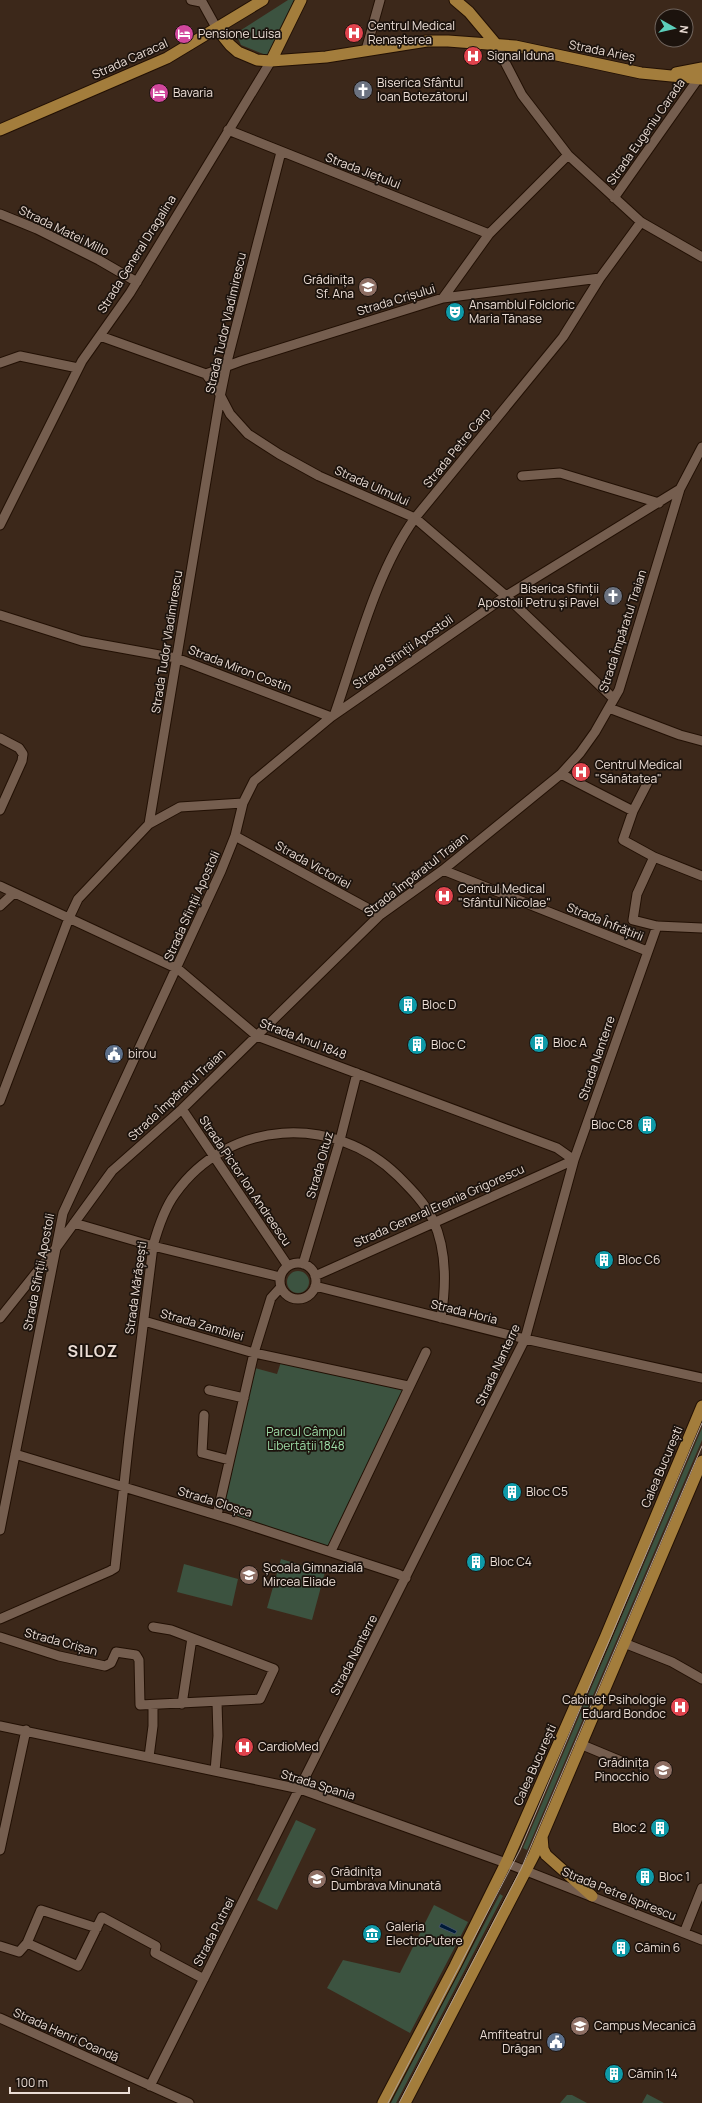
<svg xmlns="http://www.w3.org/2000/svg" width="702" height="2103" viewBox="0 0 702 2103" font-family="Manrope,sans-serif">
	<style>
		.green { fill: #3c5340 }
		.water { fill: #001b39; stroke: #465568 }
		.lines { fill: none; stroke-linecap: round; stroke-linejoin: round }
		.minor-casing { stroke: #221004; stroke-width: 11 }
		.major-casing { stroke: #221004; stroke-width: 13 }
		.minor { stroke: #755e4f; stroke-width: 9 }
		.major { stroke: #a37d3c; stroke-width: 11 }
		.tram { stroke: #ad9d93; stroke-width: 1 }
		.labels { text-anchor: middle; stroke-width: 3.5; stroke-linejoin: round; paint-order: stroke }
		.poi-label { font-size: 12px; fill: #ebddd5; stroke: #1c130d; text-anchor: start }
		.street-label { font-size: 12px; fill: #ebddd5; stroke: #1c130d }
		.park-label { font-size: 12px; fill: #9edea8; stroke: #1c130d }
		.district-label { font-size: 16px; font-weight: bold; letter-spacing: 1px; fill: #ebddd5; stroke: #1c130d }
	</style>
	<rect width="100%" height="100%" fill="#3c281a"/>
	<path class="green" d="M288,0H297L268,56L241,45L237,36L238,32Z
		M287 1282a11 11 0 1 1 22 0a11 11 0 1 1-22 0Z
		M282,1359L408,1386L331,1551L236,1521L240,1505L220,1499L251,1367L277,1374Z
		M702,1428V1440L527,1850L523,1848Z
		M281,1559L325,1572L312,1620L267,1608Z
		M184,1564L238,1579L232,1606L177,1592Z
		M296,1820L316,1829L277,1910L257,1900Z
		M500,1894L503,1896L396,2103H391Z
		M434,1905L468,1922L410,2033L327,1988L343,1960L400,1973Z
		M647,2094L664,2103H642Z
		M567,2095H572L587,2103H560Z"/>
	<path class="water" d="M441,1923L457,1931L455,1934L439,1927Z"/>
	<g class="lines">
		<g class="minor-casing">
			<path id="minor" d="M191,0L201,2
				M201,0L217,29
				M495,43L522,95L568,155L641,222L702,257
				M366,50L380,0
				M228,130L489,234
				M614,198L698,79
				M0,214L37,229L99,260L137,282
				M443,298L489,234L568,155
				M100,336L206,374L217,389L230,414L248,434L279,454L319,476L415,518L506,596L614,699
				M0,363L20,356L78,368
				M206,374L241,361L443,298L600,278
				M522,476L560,473L659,503
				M0,525L82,361L130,293L271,61
				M0,615L82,641L176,658L331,717
				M609,708L680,735L702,741
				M335,713C357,650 376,572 415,518L563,337L600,278L641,222
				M0,738L19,748L23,754L22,761L0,810
				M561,774L633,811
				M648,782L633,811L623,840L654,857L702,876
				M149,824L180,807L243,803
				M235,836L380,915
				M654,857L637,894L633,920L657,926L702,928
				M443,870L647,951
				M0,886L178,969L257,1036L557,1148L574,1160
				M0,906L14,893
				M0,1101L69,918L78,899L149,824L220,397L228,358L281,152
				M182,1109L288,1266
				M74,1223L153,1246L280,1277
				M280 1281a18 18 0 1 1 36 0a18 18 0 1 1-36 0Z
				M303,1264L340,1140L357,1073
				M315,1276L574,1160
				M315,1286L525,1339L702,1378
				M0,1318L56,1248L112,1171L182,1109L380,915L443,870L561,774L580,753L595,732L619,690L680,489L702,447
				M144,1321L254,1353L408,1386
				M209,1390L244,1398
				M204,1415L202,1453L229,1460
				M15,1454L236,1521L398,1574L406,1578
				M217,1515L254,1353L271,1298L281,1287
				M0,1530L63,1213L221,871L235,836L243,803L254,781L331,717L506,596L680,489
				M331,1551L426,1352
				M0,1619L110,1571L115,1568L129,1438L153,1246C158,1228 164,1209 175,1194C228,1119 334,1113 398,1176C411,1189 425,1203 433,1220C447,1250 446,1287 441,1318
				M0,1637L59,1656L105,1666L111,1663L116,1652L136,1655L139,1660L140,1705L260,1699L274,1669L171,1630L153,1627
				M624,1643L672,1662L702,1679
				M182,1704L192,1638
				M0,1726L300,1789L506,1863L702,1940
				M580,1744L628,1764
				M149,1757L153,1726V1705
				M215,1771L218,1736L217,1702
				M0,1850L26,1730
				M684,1933L702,1888
				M27,1943L41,1910L97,1928
				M0,1946L19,1952L27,1943L78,1966L102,1917L156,1946L155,1953L204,1979
				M0,2018L189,2103
				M150,2086L525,1339L574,1160L657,926"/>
		</g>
		<g class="major-casing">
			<path id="major" d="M455,0L469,12L495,43
				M217,29L230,45L238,52L257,60L271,61L326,57L427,41H448L515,46L641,73L702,79
				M271,61L301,0
				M676,73L702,68
				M0,130L167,58L263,0
				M542,1836L543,1849L546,1855L592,1896
				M383,2103L455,1966L506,1863L605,1638L702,1406
				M405,2103L534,1855L702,1461"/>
		</g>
		<use href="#minor" class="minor"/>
		<use href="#major" class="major"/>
		<path class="tram" d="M388,2103L520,1850L702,1423
			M399,2103L521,1869L702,1446"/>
	</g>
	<defs>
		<g id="hospital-disc" transform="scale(1)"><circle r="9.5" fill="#e0444e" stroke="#1c130d"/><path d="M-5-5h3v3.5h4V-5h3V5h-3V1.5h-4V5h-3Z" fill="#fff"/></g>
		<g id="hotel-disc" transform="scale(1)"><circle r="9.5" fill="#d1479c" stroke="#1c130d"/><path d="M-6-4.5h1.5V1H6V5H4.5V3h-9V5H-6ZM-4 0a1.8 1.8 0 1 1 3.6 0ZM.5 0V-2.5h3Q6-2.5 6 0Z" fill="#fff"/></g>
		<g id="church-disc" transform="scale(1)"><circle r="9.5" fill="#6b7280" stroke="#1c130d"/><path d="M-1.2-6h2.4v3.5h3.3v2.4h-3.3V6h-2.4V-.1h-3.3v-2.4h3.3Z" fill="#fff"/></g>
		<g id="school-disc" transform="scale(1)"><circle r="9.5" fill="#8d6e63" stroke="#1c130d"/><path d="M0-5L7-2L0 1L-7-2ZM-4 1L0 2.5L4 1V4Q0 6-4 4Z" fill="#fff"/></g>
		<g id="theatre-disc" transform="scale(1)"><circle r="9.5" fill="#0f9aa8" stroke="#1c130d"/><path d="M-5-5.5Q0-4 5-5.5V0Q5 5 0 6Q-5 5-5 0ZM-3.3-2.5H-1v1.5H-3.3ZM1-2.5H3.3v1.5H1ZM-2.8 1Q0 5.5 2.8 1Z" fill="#fff"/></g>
		<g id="building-disc" transform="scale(1)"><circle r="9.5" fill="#0f9aa8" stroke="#1c130d"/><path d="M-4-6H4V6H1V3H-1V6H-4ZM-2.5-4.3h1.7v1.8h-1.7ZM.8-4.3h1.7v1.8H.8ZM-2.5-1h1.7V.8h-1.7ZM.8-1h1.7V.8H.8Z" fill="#fff"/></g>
		<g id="civic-disc" transform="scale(1)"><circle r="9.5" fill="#5c6f8a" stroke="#1c130d"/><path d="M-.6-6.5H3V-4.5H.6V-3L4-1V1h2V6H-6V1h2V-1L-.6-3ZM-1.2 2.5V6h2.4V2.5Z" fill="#fff"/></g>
		<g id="museum-disc" transform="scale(1)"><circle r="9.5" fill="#0f9aa8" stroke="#1c130d"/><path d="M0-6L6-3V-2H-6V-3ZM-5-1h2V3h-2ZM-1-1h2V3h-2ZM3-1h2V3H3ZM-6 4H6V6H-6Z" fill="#fff"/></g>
		<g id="university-disc" transform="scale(1)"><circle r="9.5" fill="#8d6e63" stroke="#1c130d"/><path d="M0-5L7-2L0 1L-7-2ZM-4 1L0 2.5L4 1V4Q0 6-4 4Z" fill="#fff"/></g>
	</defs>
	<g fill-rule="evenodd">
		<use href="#hospital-disc" x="354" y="33"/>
		<use href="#hotel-disc" x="184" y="34"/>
		<use href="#hospital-disc" x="473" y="56"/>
		<use href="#church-disc" x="363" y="90"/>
		<use href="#hotel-disc" x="159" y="93"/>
		<use href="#school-disc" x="368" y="287"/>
		<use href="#theatre-disc" x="455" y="312"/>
		<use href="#church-disc" x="613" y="596"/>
		<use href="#hospital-disc" x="581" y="772"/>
		<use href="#hospital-disc" x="444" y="896"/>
		<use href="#building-disc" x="408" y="1005"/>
		<use href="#building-disc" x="539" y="1043"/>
		<use href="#building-disc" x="417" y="1045"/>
		<use href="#civic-disc" x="114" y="1054"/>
		<use href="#building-disc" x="647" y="1125"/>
		<use href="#building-disc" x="604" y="1260"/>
		<use href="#building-disc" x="512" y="1492"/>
		<use href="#building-disc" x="476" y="1562"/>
		<use href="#school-disc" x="249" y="1575"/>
		<use href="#hospital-disc" x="680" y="1707"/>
		<use href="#hospital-disc" x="244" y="1747"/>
		<use href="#school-disc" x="663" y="1770"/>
		<use href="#building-disc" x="660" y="1828"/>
		<use href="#building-disc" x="645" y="1877"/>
		<use href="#school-disc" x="317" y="1879"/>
		<use href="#museum-disc" x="372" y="1934"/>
		<use href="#building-disc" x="621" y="1948"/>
		<use href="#university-disc" x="580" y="2026"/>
		<use href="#civic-disc" x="556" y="2042"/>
		<use href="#building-disc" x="614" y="2074"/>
	</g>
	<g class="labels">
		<g class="poi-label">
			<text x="368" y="30">Centrul Medical<tspan x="368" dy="14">Renașterea</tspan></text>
			<text x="198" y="38">Pensione Luisa</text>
			<text x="487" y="60">Signal Iduna</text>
			<text x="377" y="87">Biserica Sfântul<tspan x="377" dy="14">Ioan Botezătorul</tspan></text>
			<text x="173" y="97">Bavaria</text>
			<text x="354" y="284" text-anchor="end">Grădinița<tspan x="354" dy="14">Sf. Ana</tspan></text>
			<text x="469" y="309">Ansamblul Folcloric<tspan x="469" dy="14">Maria Tănase</tspan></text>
			<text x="599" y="593" text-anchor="end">Biserica Sfinții<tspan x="599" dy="14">Apostoli Petru și Pavel</tspan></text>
			<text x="595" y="769">Centrul Medical<tspan x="595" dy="14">"Sănătatea"</tspan></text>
			<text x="458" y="893">Centrul Medical<tspan x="458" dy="14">"Sfântul Nicolae"</tspan></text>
			<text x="422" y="1009">Bloc D</text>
			<text x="553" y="1047">Bloc A</text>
			<text x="431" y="1049">Bloc C</text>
			<text x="128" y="1058">birou</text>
			<text x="633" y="1129" text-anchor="end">Bloc C8</text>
			<text x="618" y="1264">Bloc C6</text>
			<text x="526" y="1496">Bloc C5</text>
			<text x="490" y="1566">Bloc C4</text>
			<text x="263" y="1572">Școala Gimnazială<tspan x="263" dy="14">Mircea Eliade</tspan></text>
			<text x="666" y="1704" text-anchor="end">Cabinet Psihologie<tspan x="666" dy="14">Eduard Bondoc</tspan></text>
			<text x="258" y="1751">CardioMed</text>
			<text x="649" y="1767" text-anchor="end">Grădinița<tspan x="649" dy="14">Pinocchio</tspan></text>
			<text x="646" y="1832" text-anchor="end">Bloc 2</text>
			<text x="331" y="1876">Grădinița<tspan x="331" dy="14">Dumbrava Minunată</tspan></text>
			<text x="659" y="1881">Bloc 1</text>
			<text x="386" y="1931">Galeria<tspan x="386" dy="14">ElectroPutere</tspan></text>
			<text x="635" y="1952">Cămin 6</text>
			<text x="594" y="2030">Campus Mecanică</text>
			<text x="542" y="2039" text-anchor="end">Amfiteatrul<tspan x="542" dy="14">Drăgan</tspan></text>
			<text x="628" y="2078">Cămin 14</text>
		</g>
		<g class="street-label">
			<text transform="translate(602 51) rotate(11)" y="4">Strada Arieș</text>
			<text transform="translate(130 59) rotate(-24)" y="4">Strada Caracal</text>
			<text transform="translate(646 132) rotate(-55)" y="4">Strada Eugeniu Carada</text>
			<text transform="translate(363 171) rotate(21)" y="4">Strada Jiețului</text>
			<text transform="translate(64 231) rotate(26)" y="4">Strada Matei Millo</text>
			<text transform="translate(137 254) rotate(-58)" y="4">Strada General Dragalina</text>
			<text transform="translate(396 300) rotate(-17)" y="4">Strada Crișului</text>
			<text transform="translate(226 323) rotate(-77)" y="4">Strada Tudor Vladimirescu</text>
			<text transform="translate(457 448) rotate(-51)" y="4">Strada Petre Carp</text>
			<text transform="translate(372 486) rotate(24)" y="4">Strada Ulmului</text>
			<text transform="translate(623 631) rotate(-72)" y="4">Strada Împăratul Traian</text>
			<text transform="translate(167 642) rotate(-81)" y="4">Strada Tudor Vladimirescu</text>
			<text transform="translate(403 652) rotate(-35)" y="4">Strada Sfinții Apostoli</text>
			<text transform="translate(240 669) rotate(21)" y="4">Strada Miron Costin</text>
			<text transform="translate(313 865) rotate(29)" y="4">Strada Victoriei</text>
			<text transform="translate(416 875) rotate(-38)" y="4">Strada Împăratul Traian</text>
			<text transform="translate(192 906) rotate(-66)" y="4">Strada Sfinții Apostoli</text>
			<text transform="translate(605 922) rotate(22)" y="4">Strada Înfrățirii</text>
			<text transform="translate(303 1039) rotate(21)" y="4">Strada Anul 1848</text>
			<text transform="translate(597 1058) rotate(-71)" y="4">Strada Nanterre</text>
			<text transform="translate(177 1095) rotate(-43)" y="4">Strada Împăratul Traian</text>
			<text transform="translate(320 1165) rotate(-74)" y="4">Strada Oituz</text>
			<text transform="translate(245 1181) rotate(56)" y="4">Strada Pictor Ion Andreescu</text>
			<text transform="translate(439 1206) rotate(-24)" y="4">Strada General Eremia Grigorescu</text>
			<text transform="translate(39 1272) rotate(-79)" y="4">Strada Sfinții Apostoli</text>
			<text transform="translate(136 1288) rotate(-82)" y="4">Strada Mărășești</text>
			<text transform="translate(464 1312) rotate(14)" y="4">Strada Horia</text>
			<text transform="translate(202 1325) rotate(16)" y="4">Strada Zambilei</text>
			<text transform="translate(498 1365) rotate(-65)" y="4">Strada Nanterre</text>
			<text transform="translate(662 1467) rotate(-67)" y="4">Calea București</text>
			<text transform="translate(215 1502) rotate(17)" y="4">Strada Cloșca</text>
			<text transform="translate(61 1642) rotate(15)" y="4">Strada Crișan</text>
			<text transform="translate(354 1655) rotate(-63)" y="4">Strada Nanterre</text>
			<text transform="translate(535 1765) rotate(-66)" y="4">Calea București</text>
			<text transform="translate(318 1785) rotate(17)" y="4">Strada Spania</text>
			<text transform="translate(619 1894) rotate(22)" y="4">Strada Petre Ispirescu</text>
			<text transform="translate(214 1932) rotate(-63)" y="4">Strada Putnei</text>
			<text transform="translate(66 2035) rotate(24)" y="4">Strada Henri Coandă</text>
		</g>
		<g class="park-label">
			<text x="306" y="1436">Parcul Câmpul<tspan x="306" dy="14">Libertății 1848</tspan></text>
		</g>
		<g class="district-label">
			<text x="93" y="1357">SILOZ</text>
		</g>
	</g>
	<g transform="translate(674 28) rotate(98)"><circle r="19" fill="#1c130d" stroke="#6f645d"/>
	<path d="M0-3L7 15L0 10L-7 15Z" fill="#5cceba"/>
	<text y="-6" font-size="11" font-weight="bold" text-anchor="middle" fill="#ebddd5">N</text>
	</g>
	<path d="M10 2087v6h119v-6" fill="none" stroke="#ebddd5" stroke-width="2"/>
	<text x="16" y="2087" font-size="12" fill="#ebddd5" stroke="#1c130d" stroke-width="3" paint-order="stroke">100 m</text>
</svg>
